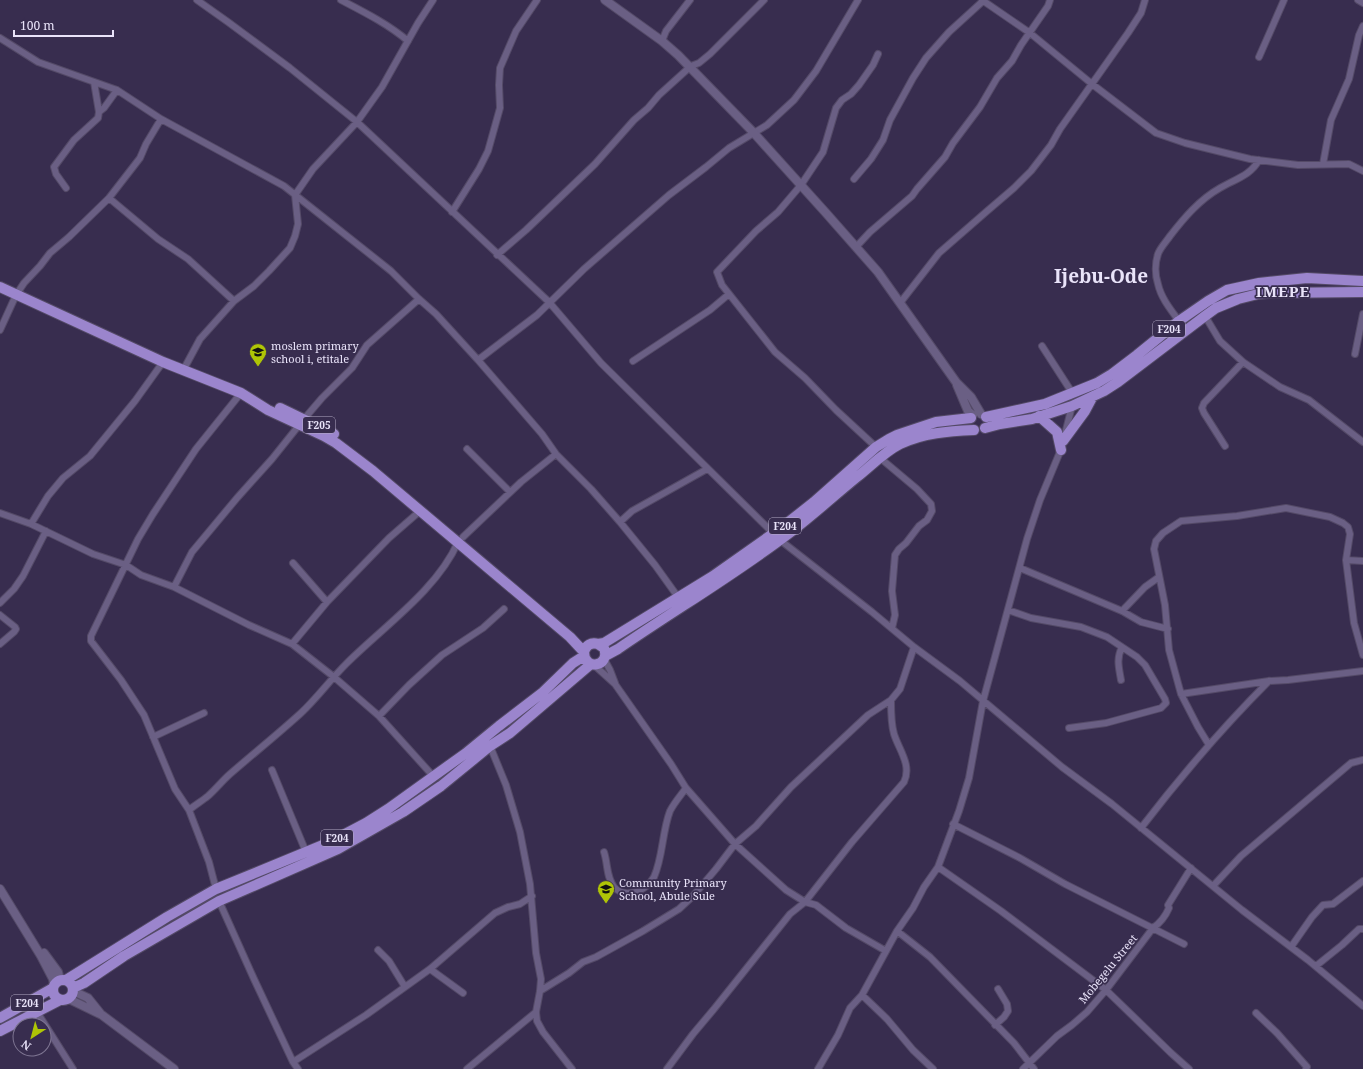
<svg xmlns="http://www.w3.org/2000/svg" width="1363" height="1069" viewBox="0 0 1363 1069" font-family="'Noto Serif',serif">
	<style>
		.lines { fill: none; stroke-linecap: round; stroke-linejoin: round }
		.minor-casing { stroke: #544a67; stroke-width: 8 }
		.tertiary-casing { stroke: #544a67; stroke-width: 10 }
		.primary-casing { stroke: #544a67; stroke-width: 12 }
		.minor { stroke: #6a5f84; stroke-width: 6 }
		.tertiary { stroke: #6a5f84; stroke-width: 8 }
		.primary { stroke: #9b85cd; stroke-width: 10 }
		.labels { text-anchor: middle; stroke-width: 3.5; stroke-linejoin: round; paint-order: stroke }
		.shield { fill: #382d4f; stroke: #b4acc6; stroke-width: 1 }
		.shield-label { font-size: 10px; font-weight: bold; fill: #e9e3f9 }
		.poi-label { font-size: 11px; fill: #e9e3f9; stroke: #382d4f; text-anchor: start }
		.street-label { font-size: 11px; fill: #e9e3f9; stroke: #382d4f }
		.district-label { font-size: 15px; font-weight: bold; letter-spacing: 1px; fill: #e9e3f9; stroke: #382d4f }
		.town-label { font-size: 19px; font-weight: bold; fill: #e9e3f9; stroke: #382d4f }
	</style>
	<rect width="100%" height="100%" fill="#382d4f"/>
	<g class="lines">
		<g class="minor-casing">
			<path id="minor" d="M197,0L228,22L290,68L357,122L549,302L601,363L773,533
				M341,0C364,12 388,24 408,41
				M982,0L1030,33L1092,84L1156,133L1185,143L1250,159L1298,165L1349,164L1363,171
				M1358,0L1363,3
				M0,38L38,62L117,90L161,119L284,186L391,271L419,299L436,314L478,360L542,434L556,454L591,489L620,522L655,565L678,597
				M662,41L666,31L690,0
				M1259,57L1284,0
				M99,112L104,108L117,90
				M1323,164L1331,120L1349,79L1359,35L1363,26
				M854,179L871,159L883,140L890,120L913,78L926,58L949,32L983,1
				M66,188L56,174L54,167L74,140L98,118L99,112L94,82
				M109,198L158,239L188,259L234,301
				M452,212L479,169L488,151L500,108L499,85L500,68L516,31L537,0
				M856,247L870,232L912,196L917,189L945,157L953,143L980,107L997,78L1012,61L1021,45L1048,6L1050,0
				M497,255L526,230L595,164L634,120L648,108L659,95L691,66L699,63L710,54L764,0
				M900,303L939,253L986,212L1014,188L1031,171L1051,145L1060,129L1128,33L1141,13L1145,0
				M1205,316L1220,341L1243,362L1280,387L1309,400L1363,442
				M1179,321C1171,310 1161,298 1158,284C1155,275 1155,263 1158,254C1160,248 1166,242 1170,236C1184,218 1199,200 1220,188C1235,179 1250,176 1259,160
				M0,330L16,295L24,283L40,266L50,253L69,237L109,198L140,158L146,144L161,119
				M1042,346L1073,394
				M1355,354L1363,314
				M478,360L537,315L584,269L669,195L706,167L729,148L767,125L794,100L816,71L858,0
				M633,361L710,310L729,294
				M186,365L200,339L234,301L254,286L269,271L290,248L295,236L298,224L295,195L313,169L357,122L382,87L418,23L433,0
				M1065,434L1072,406
				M1225,446L1204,413L1202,408L1204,403L1243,362
				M876,447L836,410L805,378L775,352L722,285L717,272L756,231L778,212L801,185L823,152L836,108L842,100L851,94L859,85L873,65L878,54
				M467,449L510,492
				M879,457L917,489L931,504L932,511L927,520L919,526L906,543L899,549L895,555L892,591L895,615L892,628
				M0,513L31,524L93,554L126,565L141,575L174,587L249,625L292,644L334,677L379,716L434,777
				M620,522L632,511L707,469
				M31,524L48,496L63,478L90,456L135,401L163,362
				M463,537L521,482L556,454
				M780,540L872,612L914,647L960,681L1062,767L1112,804L1242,910L1308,960L1363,1006
				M1346,560L1363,561
				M293,563L327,602
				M1020,568L1122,611L1141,622L1168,629
				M174,587L192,552L237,498L272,459L304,419L322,398L352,368L367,345L419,299
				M0,603L14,589L23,576L46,531
				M1008,610L1031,618L1081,627L1107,637L1137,657L1145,665L1165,699L1166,703L1161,708L1106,723L1069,728
				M1122,611L1145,587L1159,577
				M0,615L15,627L16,629L14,632L0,644
				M292,644L327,602L389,538L420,511
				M604,659L610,670L615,683
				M594,665L615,684L671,764L686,788L735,844L786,890L805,902L816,905L846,928L886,951
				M1121,680C1119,668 1116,659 1122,647
				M1181,694L1269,681L1288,680L1363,671
				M379,716L409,685L442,655L483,628L504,609
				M153,737L204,713
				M1209,745L1198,727L1181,694L1169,650L1165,605L1154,549L1156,541L1163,533L1181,521L1237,516L1286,508L1330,517L1343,523L1348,527L1350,534L1346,560L1354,623L1363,655
				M490,746L506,785L520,832L530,884L536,953L541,979L540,991L536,1012L537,1021L543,1032L572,1069
				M272,770L306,852
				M189,810C195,805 202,801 208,796C216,789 222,781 230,774C253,754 278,734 301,713C317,698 330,680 346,664C383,627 437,590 458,542
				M953,824L1020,858L1065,884L1184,944
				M1141,828C1181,776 1223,727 1269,681
				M604,852C608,864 606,876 614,887C617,891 625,894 630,893C640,892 649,886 654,877C663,857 662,832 670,811C674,803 681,795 686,788
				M938,867L1001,911L1106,990L1171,1053L1189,1069
				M1213,886L1241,856L1351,763L1363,760
				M216,889L209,862L189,810L175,789L144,715L121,680L91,641V636L138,539L153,514L196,449L241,393
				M219,901L254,979L293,1062L298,1069
				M897,931L930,957L1014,1043L1034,1069
				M1291,947L1312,917L1323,905L1333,904L1363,881
				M378,950L389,961L405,987
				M1316,966L1342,945L1359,929H1363
				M430,969L463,993
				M540,991L569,973L583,962L596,957L643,931L679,909L693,896L716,869L735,844L756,826L791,787L868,715L891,700
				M862,995L887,1019L913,1050L933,1069
				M37,1012L73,1069
				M1256,1013L1277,1033L1307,1067L1306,1069
				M995,1025L1004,1017L1008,1011L1007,1004L998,989
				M293,1062L366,1015L430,969L495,913L508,907L520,904L532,896
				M467,1069L536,1012
				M667,1069L693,1034L714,1009L790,914L805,902L852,842L904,782C912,765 899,750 894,734C891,724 891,711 891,700L900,689L914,647
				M818,1069L838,1035L850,1008L862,995L897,931L913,908L924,887L938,867L959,811L969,778L983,701L1027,539L1040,500L1062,447
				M1023,1069L1057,1036L1072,1025L1087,1012L1106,990L1153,928C1160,923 1166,915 1169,908L1168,905L1191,868"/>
		</g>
		<g class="tertiary-casing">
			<path id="tertiary" d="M605,0L662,41L678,55L753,132L826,213L878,272L956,382L971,397L981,414
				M957,385L968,411L973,415
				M0,889L41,956L53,979L54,985
				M44,953L58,972L60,980
				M73,991L88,998L100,1013
				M69,999L102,1015L174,1069"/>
		</g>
		<g class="primary-casing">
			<path id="primary" d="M0,287L163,362L241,393L268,410L324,436L336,443L373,471L570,637L584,652C584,671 611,667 604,648L598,644C591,642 586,645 584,652
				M280,408L334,434
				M1039,416L1057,432L1061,450
				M986,417L1045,404L1097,383L1112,374L1137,355L1179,321L1208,301L1227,290L1259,283L1307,278L1363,281
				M985,428L1000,424L1032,419L1072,406L1104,391L1118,382L1205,316L1216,308L1238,299L1258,294L1268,293L1363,292
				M1063,441L1085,411L1093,396
				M598,644L604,643L713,576L781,528L814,502L876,447L889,439L897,435L936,422L971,418
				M605,656L618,649C676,609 736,574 792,531C814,514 835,495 857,477C871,466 884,452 900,444C923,433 949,431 974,430
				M53 990a10 10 0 1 1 20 0a10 10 0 1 1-20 0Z
				M66,980L167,917L216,889L328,843L366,823L388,809L466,753L499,726L542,693L573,663L584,656
				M73,988L84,983L124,956L219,901L338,849L403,812L441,786L490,746L510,733L591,664
				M0,1018L53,988
				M0,1031L60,1000"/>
		</g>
		<use href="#minor" class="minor"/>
		<use href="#tertiary" class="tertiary"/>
		<use href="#primary" class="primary"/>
	</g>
	<defs>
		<g id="school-pin" transform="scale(0.9)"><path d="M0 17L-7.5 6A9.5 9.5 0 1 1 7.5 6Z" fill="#afc506" stroke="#382d4f"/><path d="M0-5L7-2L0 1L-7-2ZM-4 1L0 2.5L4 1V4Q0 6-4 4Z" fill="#111"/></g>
	</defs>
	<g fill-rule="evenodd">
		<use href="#school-pin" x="258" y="352"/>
		<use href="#school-pin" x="606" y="889"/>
	</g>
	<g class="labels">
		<g class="shield">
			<rect x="1153" y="321" width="32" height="16" rx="3"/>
			<rect x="303" y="417" width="32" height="16" rx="3"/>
			<rect x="769" y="518" width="32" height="16" rx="3"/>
			<rect x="321" y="830" width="32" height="16" rx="3"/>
			<rect x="11" y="995" width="32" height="16" rx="3"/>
		</g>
		<g class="shield-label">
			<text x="1169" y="333">F204</text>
			<text x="319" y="429">F205</text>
			<text x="785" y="530">F204</text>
			<text x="337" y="842">F204</text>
			<text x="27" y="1007">F204</text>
		</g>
		<g class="poi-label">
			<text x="271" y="350">moslem primary<tspan x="271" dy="13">school i, etitale</tspan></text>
			<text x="619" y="887">Community Primary<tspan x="619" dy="13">School, Abule Sule</tspan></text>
		</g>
		<g class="street-label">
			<text transform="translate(1108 969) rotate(-51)" y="4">Mobegelu Street</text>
		</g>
		<g class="district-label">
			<text x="1283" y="297">IMEPE</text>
		</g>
		<g class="town-label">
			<text x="1101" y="283">Ijebu-Ode</text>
		</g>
	</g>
	<g transform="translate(32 1037) rotate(216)"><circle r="19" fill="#382d4f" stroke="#7f7693"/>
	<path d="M0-3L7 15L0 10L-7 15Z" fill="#afc506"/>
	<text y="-6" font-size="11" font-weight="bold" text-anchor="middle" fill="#e9e3f9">N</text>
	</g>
	<path d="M14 30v6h99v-6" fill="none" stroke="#e9e3f9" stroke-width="2"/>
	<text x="20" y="30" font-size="12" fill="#e9e3f9" stroke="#382d4f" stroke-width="3" paint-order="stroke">100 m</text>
</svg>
